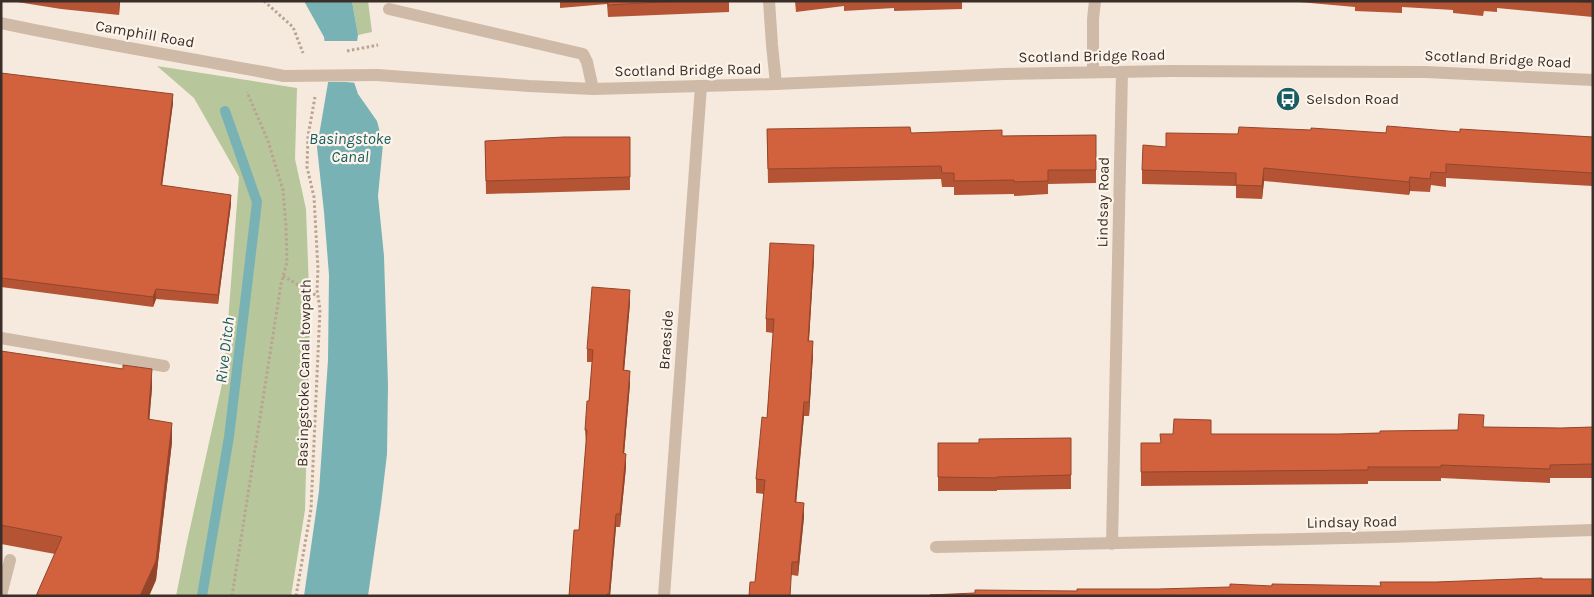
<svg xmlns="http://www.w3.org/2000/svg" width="1594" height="597" viewBox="0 0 1594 597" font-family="Karla,sans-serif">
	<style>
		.green { fill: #b7c69b }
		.water { fill: #79b2b5 }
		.pier { fill: #f5eadd }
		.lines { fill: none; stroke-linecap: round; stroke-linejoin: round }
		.stream { stroke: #79b2b5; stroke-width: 10 }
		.path { stroke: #bba391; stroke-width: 3; stroke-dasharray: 2.5 2.5; stroke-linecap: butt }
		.service { stroke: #cfb9a7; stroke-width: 12 }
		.minor { stroke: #cfb9a7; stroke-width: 12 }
		.tertiary { stroke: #cfb9a7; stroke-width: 12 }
		.path-bridge { stroke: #bba391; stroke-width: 3; stroke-dasharray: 2.5 2.5; stroke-linecap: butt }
		.tertiary-bridge { stroke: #cfb9a7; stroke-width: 12 }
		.wall { fill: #b55435 }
		.shaded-wall { fill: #93452b }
		.building { fill: #d2623e; stroke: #93452b }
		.labels { text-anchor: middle; stroke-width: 4.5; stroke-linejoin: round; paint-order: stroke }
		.street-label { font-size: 15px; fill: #3b2e28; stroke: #fcf4ea }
		.poi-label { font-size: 15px; fill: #3b2e28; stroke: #fcf4ea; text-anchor: start }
		.water-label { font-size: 16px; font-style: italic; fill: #195c61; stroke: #fcf4ea }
	</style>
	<rect width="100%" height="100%" fill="#f5eadd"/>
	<path class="green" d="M352,1H368L372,32L358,35Z
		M157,66L297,88L295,159L306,209L310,316L305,510L291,596H176L187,542L224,375L239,177L194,98Z"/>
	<path class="water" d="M304,1H352L358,35L352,76L358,94L377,121L383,144L378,196L384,256L388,385L387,454L381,505L368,596H304L319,491L328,360L329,275L324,212L317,147L329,77L324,37Z"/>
	<path class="pier" d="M322,41H359L354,75L357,83L346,82H326L327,77Z"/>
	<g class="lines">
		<path class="stream" d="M202,596L229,437L257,202L225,111"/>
		<path class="path" d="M264,1L293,27L303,53
			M283,276L317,296
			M232,596L281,284L287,262L286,226L283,190L268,141L247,92
			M296,596L311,509L320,309L317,290L318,269L314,197L307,167L308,136L315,97"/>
		<path class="service" d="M769,1L772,45L776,84
			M1,338L164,366
			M1,595L10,560"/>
		<path class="minor" d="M389,9L583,54L587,62L593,89
			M1093,72V19L1095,1
			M1112,544L1122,72
			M936,547L1389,537L1593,530
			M664,596L701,86"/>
		<path class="tertiary" d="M1,23C95,43 190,58 284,76
			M377,75L529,86L593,89L776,84L1004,74L1171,71L1426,72L1593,80"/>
		<path class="path-bridge" d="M347,51L378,45"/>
		<path class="tertiary-bridge" d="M284,76L377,75"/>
	</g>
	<path class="wall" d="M11,1H120L119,15L61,9Z
		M560,1H743L729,2V12L608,17L607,4L560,8Z
		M795,1H962V9L894,11V8L844,11V6L796,12Z
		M1288,1H1593V17L1497,8V12L1484,11L1483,16L1453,13V10L1402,7V13L1355,11V7Z
		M1,73L173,103L162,185L231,204L218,304L156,299L153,307L1,287Z
		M767,129L1002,136L1096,135V183L1048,184V194L1014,196V194L954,195V187H942L941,179L768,183Z
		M1460,132L1593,137V186L1446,178V187L1431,185L1430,192L1410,191L1409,195L1264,181L1262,199L1236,198V186L1142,184V170L1166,147L1238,134Z
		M630,137V190L486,194L485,141Z
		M814,259L809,341L813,355L809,416H804L796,502L804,517L798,576L792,575L755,582L764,494L756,493V479L767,418L773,333L766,332V319Z
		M630,303L624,370L630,384L624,454L626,467L620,527H616L610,596H569L579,530L586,443L585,430L589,401L592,362H587V349Z
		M1,351L152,388L149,419L172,442L156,580L149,596H36L55,554L1,544Z
		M1484,427L1561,428L1593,427V478H1550V483L1441,478V481H1368V484L1141,486V443H1160L1211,434H1339L1380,433L1458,430Z
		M1071,438V489L997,490V491H938V443H979Z"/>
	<path class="shaded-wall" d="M119,1H120L119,15Z
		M173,94V103L161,194V185Z
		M1264,168V181L1262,199V186Z
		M1410,177V191L1409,195V182Z
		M231,195V204L218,304V295Z
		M814,245V259L808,354V341Z
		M156,289V299L153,307V297Z
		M630,290V303L623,383V370Z
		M813,341V355L809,416V402Z
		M152,369V388L148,437V419Z
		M630,371V384L623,466V453Z
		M804,402V416L795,516V502Z
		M172,423V442L156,580L149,596H140Z
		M626,454V467L620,527V514Z
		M804,503V517L798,576V562Z
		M616,514V527L610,596H609Z"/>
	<path class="building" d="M608,1H680L608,5Z
		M1571,1H1593V3Z
		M1,73L173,94L161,185L231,195L218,295L156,289L153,297L1,278Z
		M1387,126L1460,132V129L1593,137V173L1446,164V173L1431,172L1430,179L1410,177L1409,182L1264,168L1262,186L1236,185V173L1142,170L1143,145L1166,147V133L1238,134L1239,127L1311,130V128L1386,133Z
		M910,127L911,133L1002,130V136L1096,135V170H1048V181L1014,182V180L954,181V173H942L941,166L768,169L767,129Z
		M564,137H630V177L486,181L485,141Z
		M770,243L814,245L808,341H813L809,402H804L795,502L804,503L798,562H792L790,596H749L750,582H755L765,480L756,479L762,417L767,418L774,319H766Z
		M592,287L630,290L623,370L630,371L623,453L626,454L620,514H616L609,594H607V596H569L574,530H579L587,430H585L587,401H589L593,350L587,349Z
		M1,351L123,369V365L152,369L148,419L172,423L156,561L140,596H36L62,537L1,525Z
		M1459,414L1484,415L1483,427L1561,428L1593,427V464L1550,465V469L1441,465V467H1368V470L1141,472V443H1161L1160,434H1173L1174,419L1211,420V434H1339L1380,433V431L1458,430Z
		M1071,438V475L997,477V478L938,477V443H979V439Z
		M1542,578V579H1593V596L930,595L975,593V590L1077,591V589H1158L1230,587V584L1272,586V584L1381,586L1380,582H1436Z"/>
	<defs>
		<g id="bus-disc" transform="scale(1.25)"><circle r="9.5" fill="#195c61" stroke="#fcf4ea"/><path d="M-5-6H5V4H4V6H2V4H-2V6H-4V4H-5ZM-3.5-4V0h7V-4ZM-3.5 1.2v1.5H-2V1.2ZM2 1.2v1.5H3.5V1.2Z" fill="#fff"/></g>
	</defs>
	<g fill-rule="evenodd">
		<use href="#bus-disc" x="1288" y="99"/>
	</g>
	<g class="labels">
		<g class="street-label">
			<text transform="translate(145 34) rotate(10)" y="5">Camphill Road</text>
			<text transform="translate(1092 56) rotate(-1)" y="5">Scotland Bridge Road</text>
			<text transform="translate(1498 59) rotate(3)" y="5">Scotland Bridge Road</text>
			<text transform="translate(688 70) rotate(-1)" y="5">Scotland Bridge Road</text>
			<text transform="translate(1103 202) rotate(-89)" y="5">Lindsay Road</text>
			<text transform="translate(666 340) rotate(-86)" y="5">Braeside</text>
			<text transform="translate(304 373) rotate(-89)" y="5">Basingstoke Canal towpath</text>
			<text transform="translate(1352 522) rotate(-1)" y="5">Lindsay Road</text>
		</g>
		<g class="poi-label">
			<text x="1306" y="104">Selsdon Road</text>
		</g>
		<g class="water-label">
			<text x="350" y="144">Basingstoke<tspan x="350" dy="18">Canal</tspan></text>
			<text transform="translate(224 350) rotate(-83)" y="6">Rive Ditch</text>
		</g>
	</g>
	<rect width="1594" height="597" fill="none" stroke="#3b2e28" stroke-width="5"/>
</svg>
